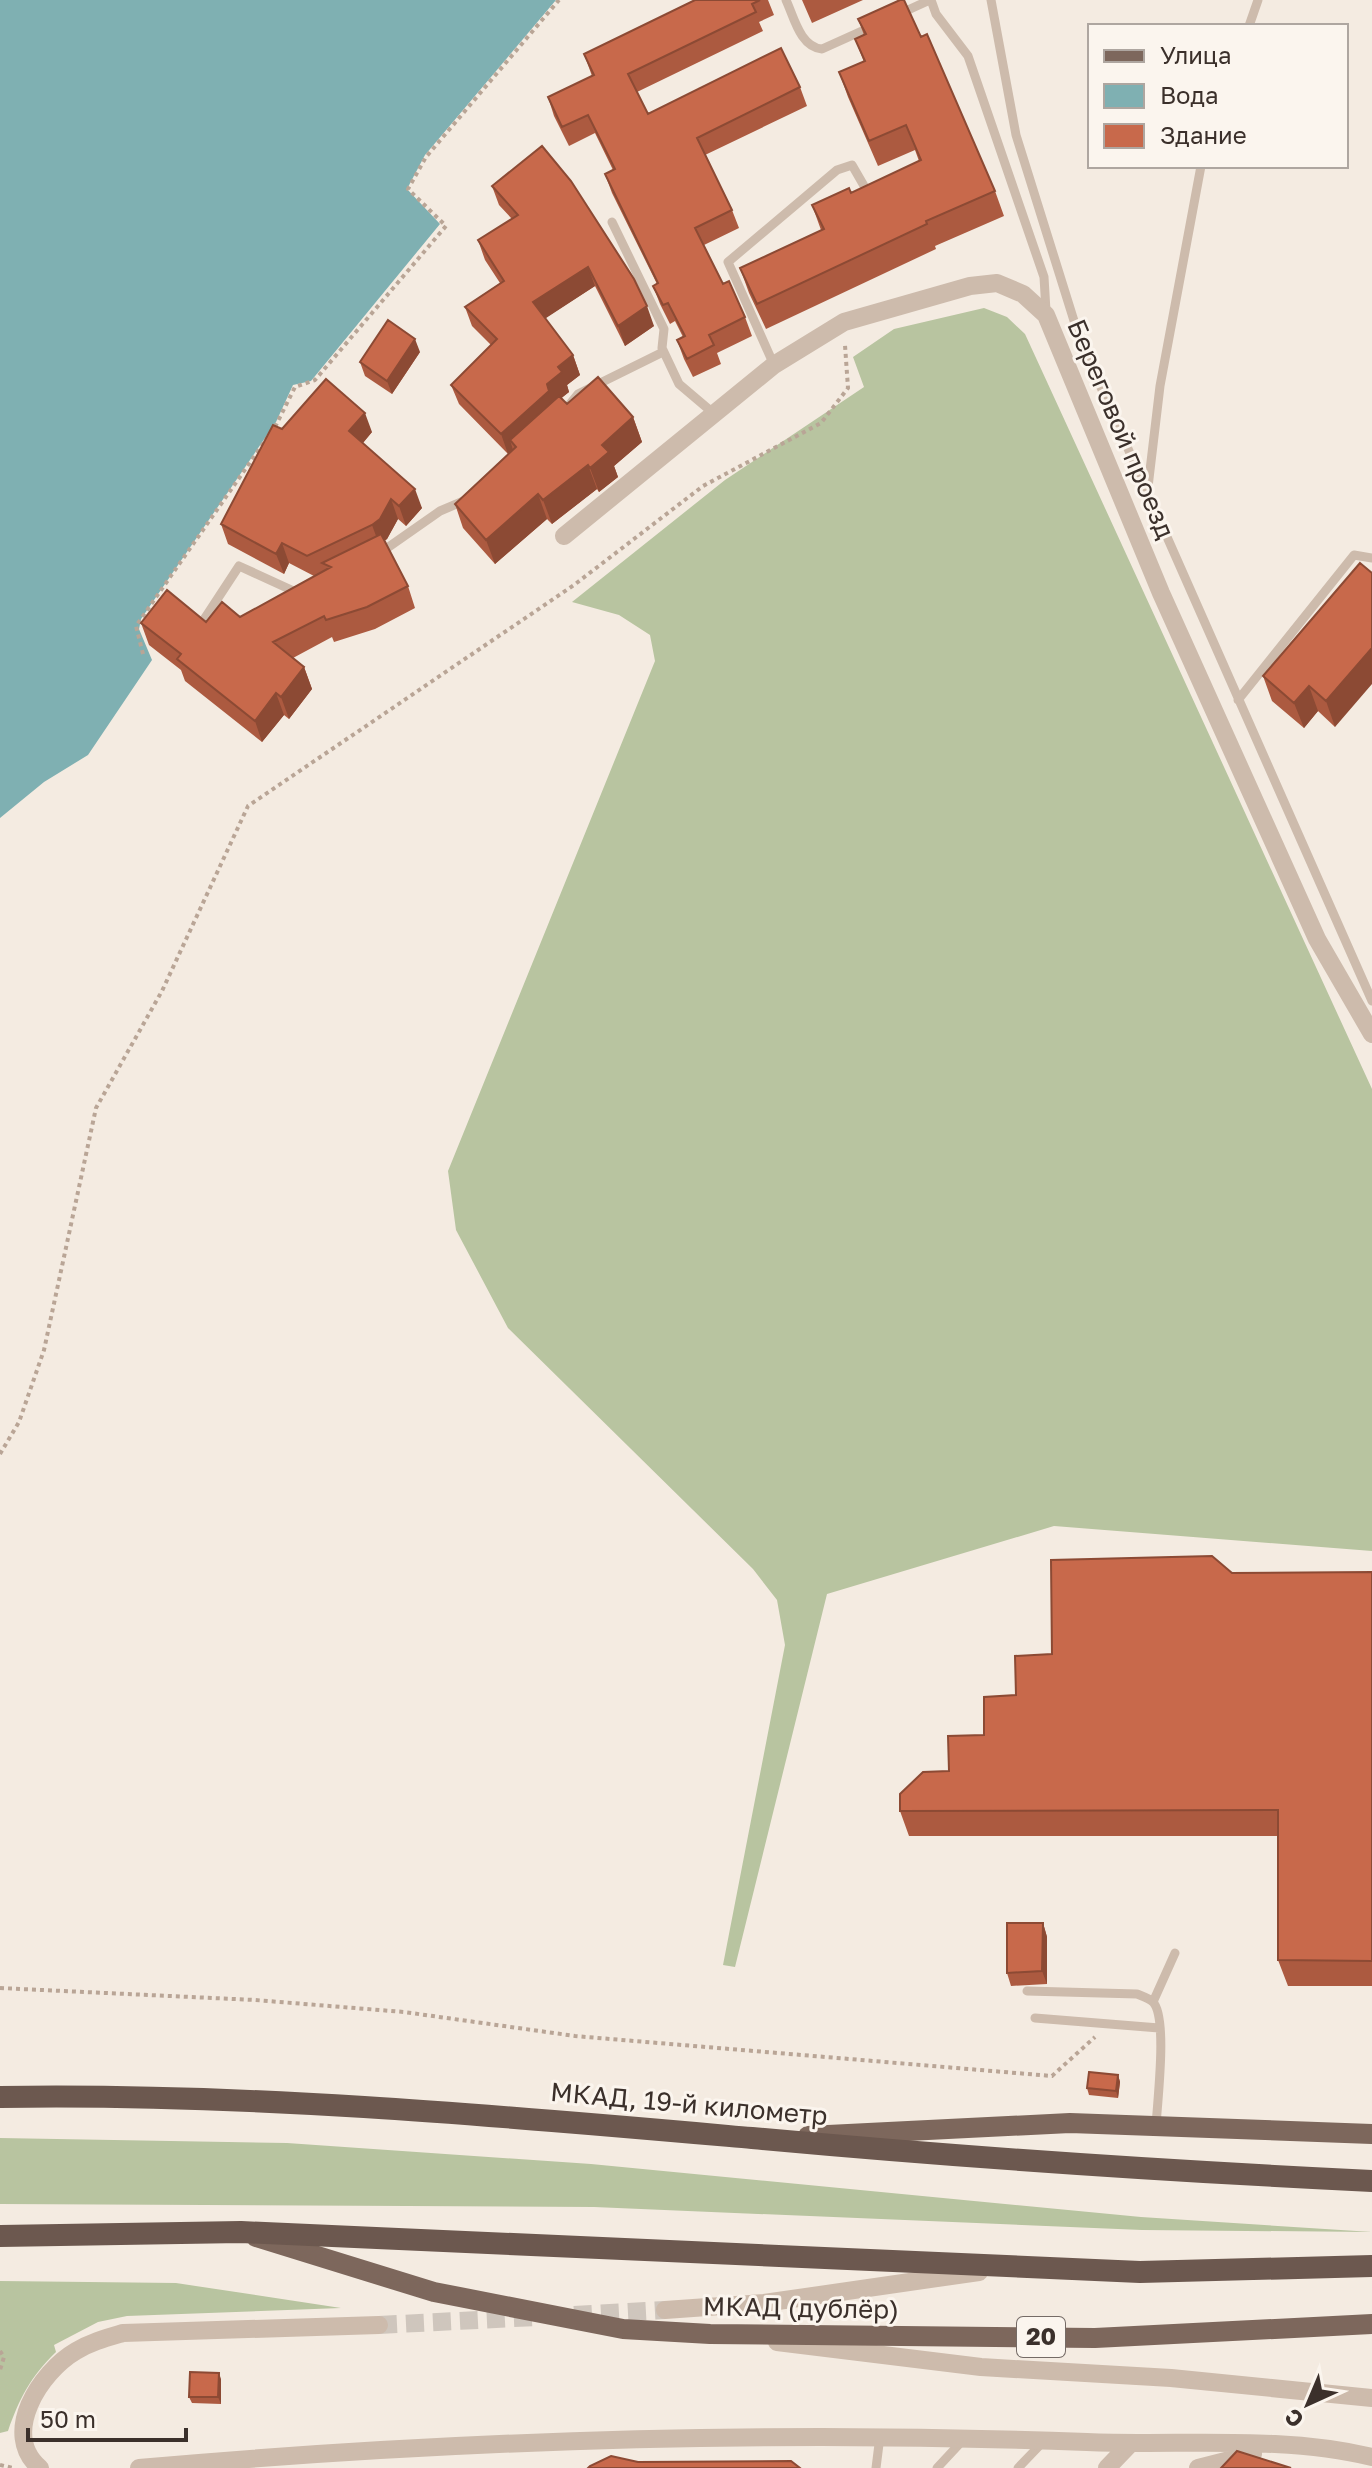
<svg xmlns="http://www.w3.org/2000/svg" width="1372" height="2468" viewBox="0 0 1372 2468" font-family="'Golos Text',sans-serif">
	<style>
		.grass { fill: #b8c4a0 }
		.water { fill: #7fb0b2 }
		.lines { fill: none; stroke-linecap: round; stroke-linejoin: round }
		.minor-tunnel { stroke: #cfc6bd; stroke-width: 18; stroke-dasharray: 18 9; stroke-linecap: butt }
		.path { stroke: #b9a596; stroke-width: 4; stroke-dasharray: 4 4; stroke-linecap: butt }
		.service { stroke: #cdbbac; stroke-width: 9 }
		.minor { stroke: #cdbbac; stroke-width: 18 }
		.primary { stroke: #7d675c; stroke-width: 20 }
		.trunk { stroke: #6c584f; stroke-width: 22 }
		.wall { fill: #ac5a40 }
		.shaded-wall { fill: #8c4a34 }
		.building { fill: #c8694b; stroke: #8c4a34; stroke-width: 2 }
		.labels { text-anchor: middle; stroke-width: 6; stroke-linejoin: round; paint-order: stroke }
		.shield { fill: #fbf5ee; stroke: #756b66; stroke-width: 2 }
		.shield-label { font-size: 24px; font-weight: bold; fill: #3b302b }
		.street-label { font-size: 26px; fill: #3b302b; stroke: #fbf5ee }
	</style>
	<rect width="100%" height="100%" fill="#f4ebe1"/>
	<path class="grass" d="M984,308L1007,317L1025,334L1372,1089V1551L1054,1526L827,1594L735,1967L723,1965L785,1645L777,1600L753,1569L508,1328L456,1230L448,1171L655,661L650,635L619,615L572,602L725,480L864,387L853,357L894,329Z
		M0,2138L287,2143L591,2164L1141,2217L1372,2232L1142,2230L594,2207L0,2204Z
		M0,2281L176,2283L341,2308L127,2316L98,2322L54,2345L56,2352C31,2376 19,2399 8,2431L0,2433Z"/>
	<path class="water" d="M0,0H556L425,155L407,189L440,224L311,381L293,385L276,422L141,619L139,629L152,660L88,755L44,782L0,818Z"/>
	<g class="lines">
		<path class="minor-tunnel" d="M574,2315L665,2310
			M379,2325L536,2317"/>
		<path class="path" d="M275,427L295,387L315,380L446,226L408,189L426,157L559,0
			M143,654L136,626L267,438
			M0,1454L19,1422L44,1350L96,1108L162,991L248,806L574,585L703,486L821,423L848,388L845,345
			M0,1988L255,2000L404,2012L575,2036L1052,2076L1095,2037
			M0,2351L4,2357L0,2370
			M0,2465L13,2468"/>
		<path class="service" d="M786,0C794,17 800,47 822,49L873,26
			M931,0L936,14L968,56L1044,277L1046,311
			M991,0L1016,135L1080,340L1372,1001
			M897,15L930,0
			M1249,26L1258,0
			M612,222L664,329L662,348L679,384L712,412
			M774,365L728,262L837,170L852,165L867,191L873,190
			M565,410L578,394L663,352
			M1148,487L1160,386L1201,166
			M380,553L440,511L466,500
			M201,624L239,566L298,593
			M1238,700L1354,555L1372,558
			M1027,1991L1137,1994C1142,1996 1150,1999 1153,2002C1168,2018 1157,2103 1156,2127
			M1153,2002L1175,1953
			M1035,2018L1159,2028
			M876,2468L880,2436
			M937,2468L964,2439
			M1018,2468L1042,2443"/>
		<path class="minor" d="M564,536L774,365L844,322L970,286L997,283L1023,294L1046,315L1161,593L1317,939L1372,1034
			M665,2310L764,2303L979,2272
			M777,2342L981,2367L1171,2378L1372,2398
			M40,2468C0,2434 40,2372 76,2351C91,2342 106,2338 123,2333L379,2325
			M139,2468C454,2440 771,2430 1087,2442C1181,2446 1280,2435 1372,2457
			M1107,2468L1130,2444
			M1198,2468L1253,2454"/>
		<path class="primary" d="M808,2136L1070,2123L1372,2134
			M256,2237L434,2292L623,2329L710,2334L1095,2338L1372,2324"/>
		<path class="trunk" d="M0,2097C251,2093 502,2116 752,2138C958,2157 1165,2171 1372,2181
			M0,2236L241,2232L1140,2272L1372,2266"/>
	</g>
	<path class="wall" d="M695,0H768L774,15L759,22L763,31L637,92L648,114L800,87L807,106L705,155L732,210L739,228L704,245L723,284L745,317L752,336L717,353L721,364L693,377L684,359L677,340L683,337L675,321L670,324L660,304L653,286L657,284L612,193L605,174L613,170L595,133L569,146L554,116L548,97L592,76L584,54Z
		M802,0H863L812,23Z
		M858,19L995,191L1004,216L935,246L936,249L766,329L749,293L740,268L821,230L812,205L851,193L919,161L915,150L878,166L848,97L839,72L864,62L855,39L864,35Z
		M492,186L654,326L625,346L595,286L545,318L573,355L580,375L567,385L569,392L561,398L567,404L633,417L642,442L614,466L618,477L599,492L597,489L552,524L547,519L495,564L463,528L455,504L508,454L459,404L451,385L491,345L472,326L465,307L500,283L485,260L478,240L512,219L499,205Z
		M420,352L392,394L365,376L360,362Z
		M282,429L372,432L363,443L422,508L406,526L398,519L387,539L384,541L408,586L415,608L375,629L334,642L332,637L293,658L304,667L312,689L289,719L284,715L262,742L185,681L181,670L149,645L141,623L206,622L240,617L325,570L314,576L289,563L284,574L228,544L221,524Z
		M1360,563L1335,727L1318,711L1304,728L1272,701L1263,676Z
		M1372,1572V1986H1288L1278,1960V1836H909L900,1811L949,1771L984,1735L1016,1695L1232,1573Z
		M1043,1923L1047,1937V1984L1011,1986L1007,1973Z
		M1118,2075L1120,2082L1118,2098L1089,2095L1087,2088Z
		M221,2379V2404L192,2403L189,2397Z"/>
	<path class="shaded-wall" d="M588,267L595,286L540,322L533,302Z
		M647,306L654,326L625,346L618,326Z
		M415,339L420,352L392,394L387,381Z
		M573,355L580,375L567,385L569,392L510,440L513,450L508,454L501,434L547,384L558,367Z
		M365,413L372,432L356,451L349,431Z
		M633,417L642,442L614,466L618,477L599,492L590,468L602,445Z
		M588,465L597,489L552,524L543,500Z
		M415,489L422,508L406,526L399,506Z
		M538,494L547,519L495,564L486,540Z
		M391,499L398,519L387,539L379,544L372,525Z
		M282,543L289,563L284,574L276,554Z
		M1372,648V684L1335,727L1326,701Z
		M304,667L312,689L289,719L281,697Z
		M1309,686L1318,711L1304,728L1294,703Z
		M276,693L284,715L262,742L255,721Z
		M1043,1923L1047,1937V1984L1042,1971Z
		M1118,2075L1120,2082L1118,2098L1116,2091Z
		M219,2373L221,2379V2404L218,2397Z"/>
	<path class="building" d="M695,0H760L752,4L756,12L628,74L648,114L781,48L800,87L697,138L732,210L695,228L723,284L729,281L745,317L709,335L714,345L687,359L677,340L685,336L668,303L663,305L653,286L658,283L605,174L615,169L588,115L562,127L548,97L594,75L584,54Z
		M900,0H904L921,37L927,34L995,191L926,221L927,224L757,304L740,268L824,229L812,205L849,188L851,193L921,160L906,125L869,141L839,72L865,61L855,39L866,34L858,19Z
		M542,146L571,181L634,279L647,306L618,326L588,267L533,302L573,355L558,367L562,372L547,384L549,391L501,434L451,385L497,339L465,307L504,281L478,240L518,215L492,186Z
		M388,320L415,339L387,381L360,362Z
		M598,377L633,417L602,445L609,452L590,468L588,465L543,500L538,494L486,540L455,504L516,447L510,440L559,396L567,404Z
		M326,379L365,413L349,431L415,489L399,506L391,499L380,519L372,525L307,556L282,543L276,554L221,524L273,425L282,429Z
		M381,534L408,586L367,607L326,620L324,616L273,642L304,667L281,697L276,693L255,721L177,659L181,654L141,623L167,590L206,622L222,602L240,617L331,567L322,563Z
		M1360,563L1372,573V648L1326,701L1309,686L1294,703L1263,676Z
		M1212,1556L1232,1573L1372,1572V1961L1278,1960V1810L900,1811V1794L923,1772L949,1771L948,1736L984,1735V1697L1016,1695L1015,1656L1052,1654L1051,1560Z
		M1007,1923H1043L1042,1971L1007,1973Z
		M1089,2072L1118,2075L1116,2091L1087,2088Z
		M190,2372L219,2373L218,2397H189Z
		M1237,2451L1291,2468H1221Z
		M611,2456L638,2462L791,2461L800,2468H588L590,2466Z"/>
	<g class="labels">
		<rect class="shield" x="1017" y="2317" width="48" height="40" rx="6"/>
		<g class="shield-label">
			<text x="1041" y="2345">20</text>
		</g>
		<g class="street-label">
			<text transform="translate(1121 429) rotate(67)" y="9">Береговой проезд</text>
			<text transform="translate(689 2104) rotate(5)" y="9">МКАД, 19-й километр</text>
			<text transform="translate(801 2308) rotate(1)" y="9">МКАД (дублёр)</text>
		</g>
	</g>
	<rect x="1088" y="24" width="260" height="144" fill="#fbf5ee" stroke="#aea6a0" stroke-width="2"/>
	<rect x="1104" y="50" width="40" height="12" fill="#7d675c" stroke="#aea6a0" stroke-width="2"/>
	<text x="1160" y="64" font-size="24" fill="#3b302b">Улица</text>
	<rect x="1104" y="84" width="40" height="24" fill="#7fb0b2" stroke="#aea6a0" stroke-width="2"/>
	<text x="1160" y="104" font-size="24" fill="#3b302b">Вода</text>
	<rect x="1104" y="124" width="40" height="24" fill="#c8694b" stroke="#aea6a0" stroke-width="2"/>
	<text x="1160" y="144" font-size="24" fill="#3b302b">Здание</text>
	<g transform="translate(1308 2404) rotate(224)" stroke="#fbf5ee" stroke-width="6" paint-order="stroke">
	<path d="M0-6L14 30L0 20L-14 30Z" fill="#3b302b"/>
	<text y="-12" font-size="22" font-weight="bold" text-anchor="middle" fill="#3b302b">С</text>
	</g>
	<path d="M28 2428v12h158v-12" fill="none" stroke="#3b302b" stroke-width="4"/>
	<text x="40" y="2428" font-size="24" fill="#3b302b" stroke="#fbf5ee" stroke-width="6" paint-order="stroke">50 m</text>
</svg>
